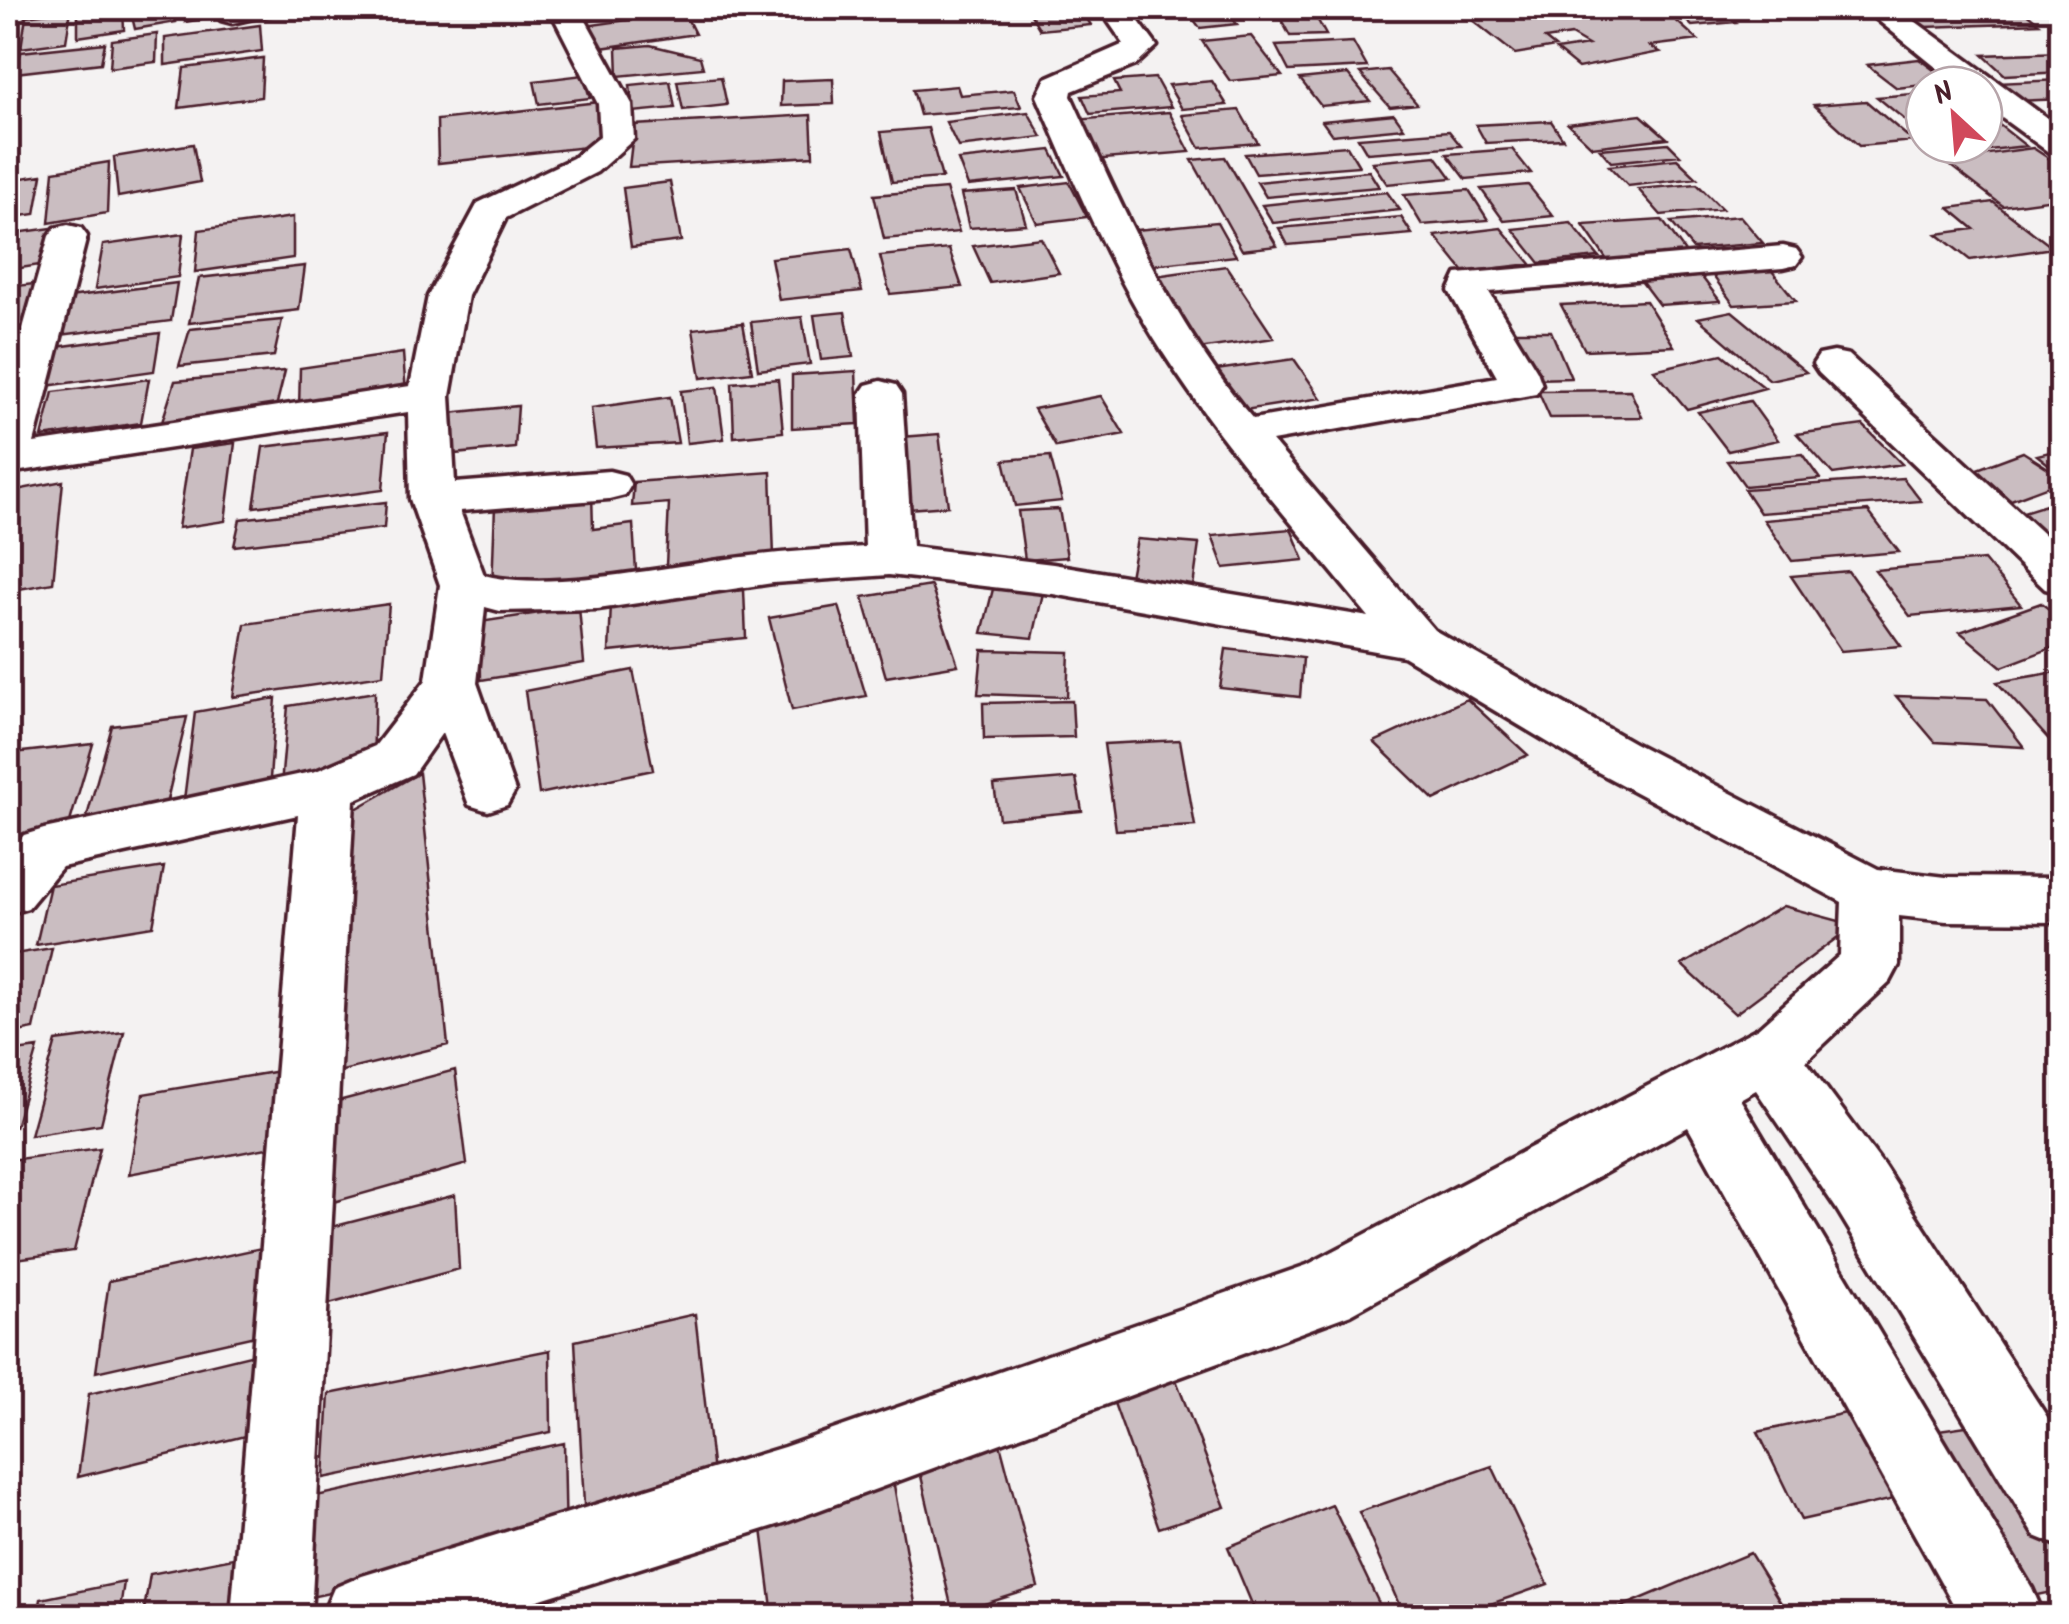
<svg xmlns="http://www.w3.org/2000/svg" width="2069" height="1624" viewBox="0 0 2069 1624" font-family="Kalam,sans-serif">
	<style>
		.building { fill: #cabdc1; stroke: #4a1f2b; stroke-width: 2.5 }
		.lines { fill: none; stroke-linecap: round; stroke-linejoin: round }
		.minor-casing { stroke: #4a1f2b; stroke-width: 7 }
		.minor { fill: #fff; fill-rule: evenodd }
	</style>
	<rect width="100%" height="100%" fill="#f4f2f2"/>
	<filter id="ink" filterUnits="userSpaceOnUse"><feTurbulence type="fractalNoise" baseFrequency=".01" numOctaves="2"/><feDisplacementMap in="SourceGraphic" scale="20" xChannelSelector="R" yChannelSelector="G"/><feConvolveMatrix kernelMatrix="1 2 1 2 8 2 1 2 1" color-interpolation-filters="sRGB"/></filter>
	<g filter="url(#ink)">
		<path class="building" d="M78,8H123L124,30L78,37Z
			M130,8H172L176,22L135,29Z
			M180,8H220L223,15L185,22Z
			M573,8H678L580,22Z
			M1027,8H1080L1091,25L1040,30Z
			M1185,8H1224L1237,24L1200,28Z
			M1275,8H1311L1326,35L1290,36Z
			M1457,8H1662L1698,40L1650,46L1660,52L1578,68L1556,50L1588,45L1571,35L1545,39L1555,47L1515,54Z
			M1673,8H1719L1736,22L1692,26Z
			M1903,8H2020L2039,23L1925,27Z
			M71,10L66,42L21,48L26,16Z
			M684,12L695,34L594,49L585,26Z
			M260,25L262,51L165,65V38Z
			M157,34L156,62L110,68L112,40Z
			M1251,36L1282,76L1230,81L1202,41Z
			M1353,42L1367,67L1289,71L1276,46Z
			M105,43L101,63L15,73L21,52Z
			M650,45L700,57L703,68L618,76L617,48Z
			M2062,52V72L2005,75L1983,55Z
			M263,58L261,97L179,108L184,68Z
			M1919,59L1950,82L1897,88L1867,65Z
			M1388,70L1417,104L1390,107L1360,73Z
			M1348,74L1370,101L1321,106L1300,79Z
			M583,75L590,98L539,104L534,81Z
			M721,77L727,105L683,110L677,81Z
			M1155,78L1171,107L1090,114L1082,96L1120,93L1114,81Z
			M833,79L834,104L781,106L782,81Z
			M2061,80L2062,99L2015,101L1996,83Z
			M670,81L675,108L633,112L630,85Z
			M1212,81L1227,105L1182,109L1168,85Z
			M957,86L960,95L1014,90L1021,107L920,115L913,90Z
			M1924,93V123L1910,124L1877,97Z
			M1866,101L1913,141L1859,146L1814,105Z
			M599,102L605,145L438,163L437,120Z
			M1239,110L1258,143L1200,148L1182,115Z
			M1028,112L1042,137L958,147L946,122Z
			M1169,112L1190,152L1092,160L1075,120Z
			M1394,114L1404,128L1332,135L1322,121Z
			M811,115L813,156L629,167L634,125Z
			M1641,115L1667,138L1592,147L1568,124Z
			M1993,120L2026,146L1989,150L1983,145L1984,121Z
			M1551,121L1563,139L1486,143L1476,125Z
			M928,128L942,178L892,182L881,132Z
			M1449,131L1461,146L1367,153L1358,138Z
			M1668,143L1680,155L1611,162L1600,149Z
			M193,144L200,182L118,197L114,157Z
			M1347,146L1359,166L1256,174L1245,154Z
			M2033,148L2062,167V198L2003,206L1943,160Z
			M1512,149L1531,173L1466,179L1447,154Z
			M1051,150L1064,176L968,186L958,160Z
			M1436,156L1452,178L1387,184L1372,162Z
			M1225,157L1277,246L1242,250L1192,160Z
			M1677,159L1697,178L1628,186L1609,166Z
			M109,162L107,213L49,223L54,171Z
			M1369,171L1379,187L1266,197L1257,182Z
			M42,175L35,214L8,218V180Z
			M670,182L681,241L631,247L623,188Z
			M1069,182L1087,217L1037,223L1020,188Z
			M1697,184L1722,209L1661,215L1638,189Z
			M1528,185L1553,216L1504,221L1481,189Z
			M946,189L959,232L884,239L874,195Z
			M1016,190L1026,224L969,228L961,194Z
			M1469,190L1488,220L1422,225L1404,195Z
			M1387,192L1400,210L1273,223L1262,205Z
			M1993,202L2053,248L1970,260L1937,234L1974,229L1949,208Z
			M1740,216L1763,243L1693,249L1671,222Z
			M293,217V258L195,272L199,230Z
			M1401,217L1412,234L1288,245L1279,228Z
			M1662,220L1688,256L1607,260L1583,225Z
			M1217,222L1236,256L1152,265L1136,230Z
			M1571,223L1599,257L1540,263L1513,229Z
			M52,228L46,264L8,270V234Z
			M1501,228L1531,264L1464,272L1435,236Z
			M183,234L178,277L95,289L103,245Z
			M1041,238L1059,273L990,283L973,246Z
			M851,249L862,291L779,300L771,258Z
			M949,249L962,287L890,294L880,256Z
			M305,266L299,310L189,323L199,278Z
			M1226,266L1274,338L1192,350L1148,277Z
			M1768,266L1796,301L1734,305L1708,269Z
			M1695,268L1720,301L1659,305L1635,273Z
			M177,283L171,321L60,335L69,297Z
			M34,284L19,335L8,337V287Z
			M1646,301L1674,346L1585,350L1561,305Z
			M1732,311L1806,372L1770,380L1698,318Z
			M845,312L853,357L821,360L814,315Z
			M802,317L810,364L758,370L751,322Z
			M282,320L274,356L179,366L190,329Z
			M743,323L752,372L701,378L693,329Z
			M1514,331H1551L1571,378L1533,379Z
			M160,333L154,371L39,387L49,348Z
			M403,353L406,394L299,410L300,368Z
			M1722,354L1765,388L1687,409L1654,370Z
			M1294,359L1321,398L1232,412L1209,371Z
			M285,371L275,411L162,422L175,381Z
			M856,371L858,424L792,428V375Z
			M149,379L141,423L42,437L53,392Z
			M778,379L783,432L734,437L732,383Z
			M717,387L724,439L687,443L681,391Z
			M1630,390L1642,417L1550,418L1538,391Z
			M1101,396L1124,434L1056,447L1034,409Z
			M670,397L678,443L596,448L591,408Z
			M1750,401L1778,440L1728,451L1698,412Z
			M518,406L515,448L444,455L449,413Z
			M1863,425L1902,464L1833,474L1797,434Z
			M388,432L383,490L254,507L263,447Z
			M939,434L948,506L908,509L902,437Z
			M235,443L225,521L178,528L190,449Z
			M2062,449V475L2037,455Z
			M2023,452L2062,477V481L2003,503L1961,475Z
			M1802,454L1820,479L1745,486L1727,461Z
			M1050,456L1062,501L1015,506L1004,460Z
			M771,472L774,557L666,566L669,503L632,506L634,482Z
			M1903,478L1921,501L1760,513L1744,489Z
			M63,481L53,583L8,591L11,491Z
			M592,494L593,529L633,524L636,571L492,589L495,505Z
			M2062,500V561L2004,518Z
			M386,502L384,528L234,546L240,519Z
			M1059,509L1067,557L1025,560L1018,511Z
			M1868,511L1899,552L1792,561L1764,520Z
			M1291,529L1304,560L1224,568L1212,536Z
			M1137,539L1199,544L1192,594L1128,588Z
			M1984,560L2021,605L1910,616L1875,570Z
			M1848,571L1901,646L1841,651L1791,576Z
			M931,586L958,665L886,677L863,597Z
			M993,589L1043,593L1033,638L982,633Z
			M744,590L746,638L609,652L611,603Z
			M2041,603L2062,619V644L2002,667L1960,632Z
			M389,604L383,675L233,697L245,624Z
			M839,606L866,696L792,710L769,618Z
			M579,607L584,663L481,680L480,622Z
			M1226,649L1303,658L1300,697L1220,688Z
			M982,650L1069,652L1067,697L978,694Z
			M633,670L653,770L539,794L525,691Z
			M2062,671V754L1997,682Z
			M375,692L373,769L281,785L288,706Z
			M1896,696L1987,699L2024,747L1935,742Z
			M276,698L269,792L183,808L195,712Z
			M1467,699L1528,755L1434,800L1374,742Z
			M1072,701L1074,737L984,739L983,703Z
			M187,717L162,821L83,831L112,726Z
			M1180,740L1195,826L1116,830L1104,744Z
			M93,744L67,832L8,840V773L14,753Z
			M419,773L448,1045L322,1076L335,821Z
			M1076,778L1082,811L999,819L994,785Z
			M164,867L153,926L36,945L50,885Z
			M1783,906L1854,925L1735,1014L1682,965Z
			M52,948L34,1029L8,1034V955Z
			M124,1032L101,1124L30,1135L56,1041Z
			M38,1048L15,1127L8,1128V1052Z
			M291,1069L283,1145L129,1174L143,1094Z
			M455,1070L467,1164L334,1202L327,1104Z
			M100,1148L74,1251L8,1260L10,1160Z
			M455,1195L459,1269L329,1304L328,1228Z
			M261,1248L255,1336L96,1372L109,1281Z
			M695,1314L715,1491L585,1523L575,1341Z
			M550,1350L551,1432L324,1478L329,1394Z
			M262,1352L257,1433L78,1477L89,1394Z
			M1173,1372L1225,1507L1159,1528L1110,1392Z
			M1869,1408L1916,1494L1801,1520L1758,1432Z
			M1993,1422L2062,1536V1590L2014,1600L1925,1432Z
			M999,1440L1038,1587L953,1614L918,1463Z
			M564,1443L566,1542L297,1600L307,1498Z
			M1492,1466L1548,1584L1456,1616H1404L1359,1512Z
			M892,1474L915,1603L865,1616H773L759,1505Z
			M1332,1505L1385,1616H1257L1228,1547Z
			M259,1553L251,1616H143L150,1574Z
			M1750,1553L1789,1616H1600Z
			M124,1582L119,1616H38L41,1599Z"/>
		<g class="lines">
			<g class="minor-casing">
				<path id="minor" d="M221,8H275L271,14L232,23L221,20L217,14Z
					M549,8H579L632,104L634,139L597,172L506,218L468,296L450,396L455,483L609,471L625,475L631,485L625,495L609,499L460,511L484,575C545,591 656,569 720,560C768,553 816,550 865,547L860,394L866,385L881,381L896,385L902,394L912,547L1053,564L1369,617C1298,530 1222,445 1162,351C1111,271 1075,183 1037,96L1046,78L1124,44L1099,8H1129L1157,46L1136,65L1072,91L1071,96C1122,207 1172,324 1253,419L1497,377L1449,291L1457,274L1783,246L1796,249L1802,257L1796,265L1783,268L1489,292L1537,371L1542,385L1536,394L1272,441L1434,630L1634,743L1878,869L1946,877L2062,878V922L1946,921L1899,916V965L1890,982L1806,1061L1884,1166L2062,1440V1547L2035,1536L1836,1208L1756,1090L1740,1099L2032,1588L2044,1616H1960L1688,1127L1351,1314L784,1523L487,1616H322L334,1588L362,1576L784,1447L1307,1265L1758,1028L1840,955L1842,902L1596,771L1403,656L1053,594L889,575L773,583L598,609L500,611L485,607L477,683L515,791L507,805L488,811L469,805L442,733L413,774L354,800L311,1616H231L298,815L62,867L28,908L8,914V854L24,835L44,829L316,771L375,746L426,680L440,585L410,499L408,412L8,473V382L49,236L55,228L68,225L81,228L87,236L34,443L410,386L428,296L478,203L573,158L600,136L598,104Z
					M1863,8H1897L2062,129V156L2050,153L1984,105V85H1958Z
					M1834,352L1849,355L2062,551V593L2045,589L1819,373L1813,364L1819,355Z"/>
			</g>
			<use href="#minor" class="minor"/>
		</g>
	</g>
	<rect width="2069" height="1624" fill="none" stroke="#fff" stroke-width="40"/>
	<rect x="20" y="20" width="2029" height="1584" fill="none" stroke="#4a1f2b" stroke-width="4" filter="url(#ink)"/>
	<g transform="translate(1954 115) rotate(334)"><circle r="48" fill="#ffffff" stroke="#b7a5aa" stroke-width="2.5"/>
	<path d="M0-8L18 38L0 25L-18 38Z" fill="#d1495b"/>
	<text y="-15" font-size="28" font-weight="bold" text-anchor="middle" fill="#4a1f2b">N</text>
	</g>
</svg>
